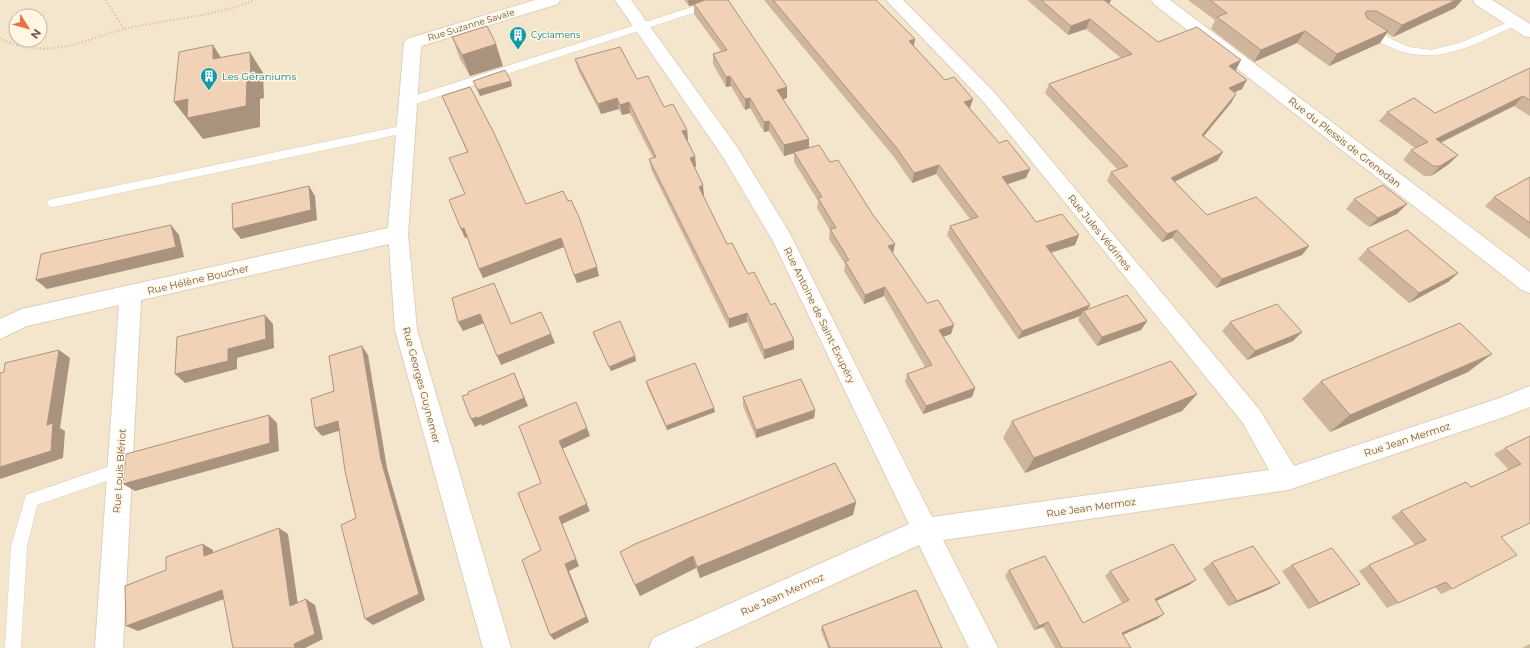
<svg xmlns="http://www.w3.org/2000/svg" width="1530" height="648" viewBox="0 0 1530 648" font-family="Montserrat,sans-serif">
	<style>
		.residential { fill: #f4e5cd; fill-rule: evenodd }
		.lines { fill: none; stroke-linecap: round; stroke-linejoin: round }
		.lane-casing { stroke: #e0cfbb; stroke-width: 1 }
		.street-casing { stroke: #e0cfbb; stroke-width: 2 }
		.path { stroke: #d6b69a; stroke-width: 2; stroke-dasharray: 1 2.5; stroke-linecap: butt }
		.lane { fill: #fff; fill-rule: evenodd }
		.street { fill: #fff; fill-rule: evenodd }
		.wall { fill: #d0b59d }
		.shaded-wall { fill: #a9937f }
		.building { fill: #f2d2b6; stroke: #a9937f }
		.labels { text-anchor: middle; stroke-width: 3; stroke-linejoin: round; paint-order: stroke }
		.far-street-label { font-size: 9px; fill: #725947; stroke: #fff7e4 }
		.far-culture-label { font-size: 9px; fill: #0d838f; stroke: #fff7e4; text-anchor: start }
		.culture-label { font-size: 10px; fill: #0d838f; stroke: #fff7e4; text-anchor: start }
		.street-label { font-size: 10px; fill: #725947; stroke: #fff7e4 }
	</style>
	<rect width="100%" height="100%" fill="#fcf3de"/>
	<path class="residential" d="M0,0H1530V648H0ZM16,16H40V40H16Z"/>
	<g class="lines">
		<g class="lane-casing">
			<path id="lane" d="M714,0H729L727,2L412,105H404L403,102L404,99Z
				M1515,19L1520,22L1518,24C1475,44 1436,69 1388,46C1380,42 1368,36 1363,29L1364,27H1372L1393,40L1409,47L1431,50L1460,43Z
				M406,125L410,126L411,129L410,132L53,207L49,206L47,203L49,200L53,199Z
				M119,463L124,465L126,470L124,475L37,505L27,547L21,648H5L11,547L26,495Z"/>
		</g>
		<g class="street-casing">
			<path id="street" d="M535,0H560L558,4L421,46L408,234L417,330L511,648H483L395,330L389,244L141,300L123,648H95L119,305L27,326L0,339V319L22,309L388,228L404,43L407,39Z
				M615,0H631L737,147L789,232L932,517L1269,470L1243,423L1064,201L982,100L886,0H903L994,92L1259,409L1294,466L1497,399L1530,386V407L1501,418L1288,490L943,540L998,648H969L919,545L694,648H649L653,638L909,524L773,241L723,157Z
				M1152,0H1170L1530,272V293L1522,290L1154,4Z
				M1473,0H1492L1530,24V37L1524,36L1475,4Z"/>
		</g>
		<path class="path" d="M106,0L124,29
			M0,38C16,47 35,50 53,48C78,46 100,35 124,29C168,19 213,17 255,0"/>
		<use href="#lane" class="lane"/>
		<use href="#street" class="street"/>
	</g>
	<path class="wall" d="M684,0H728L787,98L783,99L809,148L830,162L927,303L951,334L943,337L975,388L972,397L923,414L905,382L907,374L925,367L884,296L864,304L844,271L845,264L829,239L830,230L817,208L818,201L794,162V153L784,156L769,131L764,132L750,108L745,110L731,86L726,87L713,64V54L721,51L694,14V5L689,6Z
		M764,0H876L915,39L914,46L970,108L1026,178L1007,184L1036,222L1075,245L1051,253L1088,309L1147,321L1141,330L1097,346L1078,320L1080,316L1018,339L947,235L950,226L970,219L936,174L912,183L894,157Z
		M1027,0H1111L1109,4L1158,42L1236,70H1234L1242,89L1235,92L1236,94L1231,103L1204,136L1223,152L1217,161L1175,182L1207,215L1309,246L1302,255L1216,288L1172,238L1162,242L1107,181L1111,172L1118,170L1045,93L1049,84L1121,58L1086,29L1068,35Z
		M1188,0H1462L1455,8L1393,37L1387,33L1380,43L1329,66L1297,43L1254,62L1211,29L1215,20Z
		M452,37L503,66L470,76L460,59Z
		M575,59L637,79L687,130L688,140H687L695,156L696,167H694L704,195L703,196L727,244L794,340V349L764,359L747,322L729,328L651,169L649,159L653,158L630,113L622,115L619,109L601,114L578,70Z
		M1530,68V116L1514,106L1440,142L1449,164L1431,176H1424L1403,160L1411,150L1415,148L1379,121L1387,112L1435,113Z
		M473,81L512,86L480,96L475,86Z
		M442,96L526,204L599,276L577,283L564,247L483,278L479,269L467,237L465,238V194L467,152Z
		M1530,177V239L1485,206L1494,197Z
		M1354,199L1397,214L1369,227L1346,209Z
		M1367,249L1458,273L1448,282L1409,303L1358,259Z
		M1230,322L1293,341L1247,360L1222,331Z
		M593,332L635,356L636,361L611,371L594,336Z
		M1468,372L1330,432L1302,399L1321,381Z
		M646,381L715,412L667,430L647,386Z
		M1197,394L1182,411L1025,473L1003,438L1012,421Z
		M743,397L815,410L814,418L756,438L743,406Z
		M1530,436L1501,537L1452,589L1441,594L1435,587L1387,608L1359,571L1369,565L1415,545L1391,517L1401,511L1471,487L1509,470L1494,454L1505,448Z
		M856,502L853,515L700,578L696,568L640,596L620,552Z
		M1212,562L1270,589L1228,606L1203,569Z
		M1292,565L1360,584L1349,590L1308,609L1282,571Z
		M1009,570L1083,623L1122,603L1105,576L1110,571L1196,580L1189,585L1156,601L1164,614L1157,619L1123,635L1131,648H1055L1043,627L1034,630L1005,576Z
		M822,626L942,648H828L821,630Z
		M1530,644V648H1522Z"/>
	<path class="shaded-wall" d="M688,0H709L694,4V5L689,6Z
		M1102,0H1111L1109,4Z
		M1456,0H1462L1455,8L1393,37L1402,25Z
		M1090,19L1086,29L1068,35L1071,26Z
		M1305,31L1297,43L1254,62L1261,50Z
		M1388,31L1380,43L1329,66L1337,54Z
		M915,39L913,49L909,41Z
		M496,44L503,66L470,76L462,55Z
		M213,45L227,67L213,59Z
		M250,52L263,73L264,98L260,99V127L203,139L174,102L247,78Z
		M1241,60L1236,70L1223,75L1229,66Z
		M730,76L731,86L726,87V77Z
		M1247,80L1242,89L1224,97L1229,88Z
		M511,81L512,86L480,96L478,90Z
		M787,87V98L777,101V90Z
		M1236,94L1231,103L1197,144L1202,135Z
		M1523,96L1514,106L1428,149L1436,139Z
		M617,98L619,109L601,114L598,104Z
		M750,98V108L745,110V99Z
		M973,99L970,108L961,111L964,102Z
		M629,102L630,113L622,115L620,105Z
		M769,121V131L764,132V122Z
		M687,130L688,140L683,141L682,131Z
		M809,139V149L784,156V145Z
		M1223,152L1217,161L1165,186L1171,178Z
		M1458,155L1449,164L1431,176L1440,166Z
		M695,156L696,167L691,168L690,158Z
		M939,165L936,174L912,183L914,173Z
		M1030,169L1026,178L999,187L1002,177Z
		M703,185L704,195L700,197L699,187Z
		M309,186L315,196L317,220L241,239L233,229Z
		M1407,204L1397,214L1369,227L1378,218Z
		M171,225L179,235L184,257L47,289L36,280Z
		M464,228L468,237L465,238L461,229Z
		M1177,230L1172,238L1162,242L1167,234Z
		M1079,235L1075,245L1042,255L1046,246Z
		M561,238L564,247L483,278L479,269Z
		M895,244L893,253L888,246Z
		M1309,246L1302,255L1216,288L1222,279Z
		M597,267L599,276L577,283L574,275Z
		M1458,273L1448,282L1409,303L1419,293Z
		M885,287L884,296L864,304L865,295Z
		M1090,305L1085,314L1083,311L1080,316L1018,339L1022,331Z
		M747,313V322L729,328V319Z
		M480,314L484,323L463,331L458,322Z
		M265,315L273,324L274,348L237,358V369L185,383L175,374L228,349Z
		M1147,321L1141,330L1097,346L1102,337Z
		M954,325L951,334L936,339L939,330Z
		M1302,332L1293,341L1247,360L1255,351Z
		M551,334L555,343L501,365L497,356Z
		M794,340V349L764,359V350Z
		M362,346L368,355L387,468L425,600L373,625L365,619Z
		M59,350L70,358L60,428L65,431L63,458L0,479V467L47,425Z
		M1492,354L1468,372L1330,432L1350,415Z
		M635,356L636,361L611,371L609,367Z
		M514,373L528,406L482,426L481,424L475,427L471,419L477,417Z
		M975,388L972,397L923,414L926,406Z
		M1197,394L1182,411L1025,473L1034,458Z
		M714,408L715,412L667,430L666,426Z
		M815,410L814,418L756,438V430Z
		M269,415L277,423L279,451L135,491L123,484Z
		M338,421L345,429L322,436L315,428Z
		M587,428L590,436L562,449L590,511L562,524L579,566L569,571L589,622L554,640L550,635L559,517V441Z
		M856,502L853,515L700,578L697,567Z
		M279,528L288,534L299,612L290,606Z
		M203,544L213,550L214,562L204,556Z
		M693,556L696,568L640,596L635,585Z
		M1196,580L1189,585L1148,605L1155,599Z
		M1280,583L1270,589L1228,606L1237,601Z
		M1360,584L1349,590L1308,609L1319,603Z
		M222,590L232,596L138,631L126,626Z
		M306,599L315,605L323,639L305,648H295L294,644Z
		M1164,614L1157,619L1116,638L1122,633Z
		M1048,622L1043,627L1034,630L1039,626Z"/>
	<path class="building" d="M705,0H728L787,87L777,90L809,139L784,145L769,121L764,122L750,98L745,99L730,76L726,77L713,54L727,50L694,4Z
		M773,0H876L915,39L909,41L945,80L954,77L973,99L964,102L999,143L1007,140L1030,169L1002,177L1036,222L1062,214L1079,235L1046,246L1090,305L1022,331L950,226L978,217L939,165L914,173L896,147Z
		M1041,0H1104L1158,42L1197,27L1241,60L1229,66L1247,80L1229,88L1236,94L1202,135L1223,152L1171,178L1207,215L1256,197L1309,246L1222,279L1177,230L1167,234L1111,172L1128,166L1049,84L1132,54L1090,19L1071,26Z
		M1210,0H1456L1402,25L1376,11H1367L1365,13L1367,18L1388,31L1337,54L1305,31L1261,50L1217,17L1227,13Z
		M487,26L496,44L462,55L452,37Z
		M213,45V59L250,52L251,77L247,78L246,106L187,118L188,99L174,102L179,52Z
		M620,47L637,79L648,76L664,107L673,104L687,130L682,131L695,156L690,158L703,185L699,187L727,244L732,243L748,274L754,272L771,305L775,303L794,340L764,350L747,313L729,319L649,159L656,157L629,102L620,105L617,98L598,104L575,59Z
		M1530,68V100L1523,96L1436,139L1458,155L1440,166H1433L1411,150L1428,142L1387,112L1414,98L1435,113Z
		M505,70L511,81L478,90L473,81Z
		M470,87L494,133L526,204L563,191L568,201L571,200L579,217L597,267L574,275L561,238L479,269L464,228L461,229L449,200L465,194L449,158L468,152L442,96Z
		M819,145L830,162L838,160L873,215L895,244L888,246L927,303L938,300L954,325L939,330L975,388L926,406L907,374L932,365L885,287L865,295L845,261L849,260L830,229L836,228L818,198L822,197L794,152Z
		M1530,177V223L1494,197Z
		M1383,185L1407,204L1378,218L1354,199Z
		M309,186L311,210L233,229L232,204Z
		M171,225L176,247L36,280L41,254Z
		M1407,230L1458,273L1419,293L1367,249Z
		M494,283L511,324L541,312L551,334L497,356L480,314L458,322L452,298Z
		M1127,295L1147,321L1102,337L1083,311Z
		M1277,304L1302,332L1255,351L1230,322Z
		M265,315L266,339L228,349V361L175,374L177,337Z
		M620,321L635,356L609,367L593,332Z
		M1460,323L1492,354L1350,415L1321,381Z
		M362,346L381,460L419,594L365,619L341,525L356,518L345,471L338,421L315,428L311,399L334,391L329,356Z
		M59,350L47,425L53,423L51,451L0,467V373L4,372L5,363Z
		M1171,361L1197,394L1034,458L1012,421Z
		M695,363L714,408L666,426L646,381Z
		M514,373L524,398L478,418L477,417L471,419L462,396L469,394L468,392Z
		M801,379L815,410L756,430L743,397Z
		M576,402L587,428L559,441L587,504L559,517L576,559L565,564L586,617L550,635L522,560L541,550L518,493L541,483L519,426Z
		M269,415L270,443L123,484L126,454Z
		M1530,436V523L1501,537L1517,555L1452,589L1446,582L1398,603L1369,565L1426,540L1401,511L1466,482L1471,487L1521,464L1505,448Z
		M835,463L856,502L697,567L693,556L635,585L620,552L635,544Z
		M279,528L290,606L306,599L315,634L294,644L295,648H233L222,590L126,626L125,586L166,570V557L203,544L204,556Z
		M1173,544L1196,580L1155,599L1164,614L1122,633L1131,648H1062L1048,622L1039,626L1009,570L1045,556L1083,623L1129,600L1110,571Z
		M1253,546L1280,583L1237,601L1212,562Z
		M1332,548L1360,584L1319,603L1292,565Z
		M916,590L942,648H830L822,626Z"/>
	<defs>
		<g id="building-pin" transform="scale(0.9)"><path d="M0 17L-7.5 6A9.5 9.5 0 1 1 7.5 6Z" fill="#0f9aa8" stroke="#fff7e4"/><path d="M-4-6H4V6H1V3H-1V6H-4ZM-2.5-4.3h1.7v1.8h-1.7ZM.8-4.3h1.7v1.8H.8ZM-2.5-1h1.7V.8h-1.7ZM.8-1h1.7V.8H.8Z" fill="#fff"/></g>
	</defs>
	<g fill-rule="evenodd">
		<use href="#building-pin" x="518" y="35"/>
		<use href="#building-pin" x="209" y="76"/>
	</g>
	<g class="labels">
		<g class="far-street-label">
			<text transform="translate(471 25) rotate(-17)" y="3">Rue Suzanne Savale</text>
		</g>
		<g class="far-culture-label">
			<text x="531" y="38">Cyclamens</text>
		</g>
		<g class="culture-label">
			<text x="222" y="80">Les Géraniums</text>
		</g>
		<g class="street-label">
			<text transform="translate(1345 142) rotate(38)" y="4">Rue du Plessis de Grenedan</text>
			<text transform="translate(1100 232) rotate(51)" y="4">Rue Jules Védrines</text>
			<text transform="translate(198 279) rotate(-13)" y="4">Rue Hélène Boucher</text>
			<text transform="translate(820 315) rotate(64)" y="4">Rue Antoine de Saint-Exupéry</text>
			<text transform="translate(422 385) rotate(75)" y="4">Rue Georges Guynemer</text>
			<text transform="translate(1407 439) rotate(-18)" y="4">Rue Jean Mermoz</text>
			<text transform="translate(119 471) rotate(-86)" y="4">Rue Louis Blériot</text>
			<text transform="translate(1091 507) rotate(-8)" y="4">Rue Jean Mermoz</text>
			<text transform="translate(782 594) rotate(-24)" y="4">Rue Jean Mermoz</text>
		</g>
	</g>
	<g transform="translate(28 28) rotate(127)"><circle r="19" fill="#fff7e4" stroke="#c7b8a5"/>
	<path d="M0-3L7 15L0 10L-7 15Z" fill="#e87341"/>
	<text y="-6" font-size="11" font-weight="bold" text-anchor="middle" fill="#725947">N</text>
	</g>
</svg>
